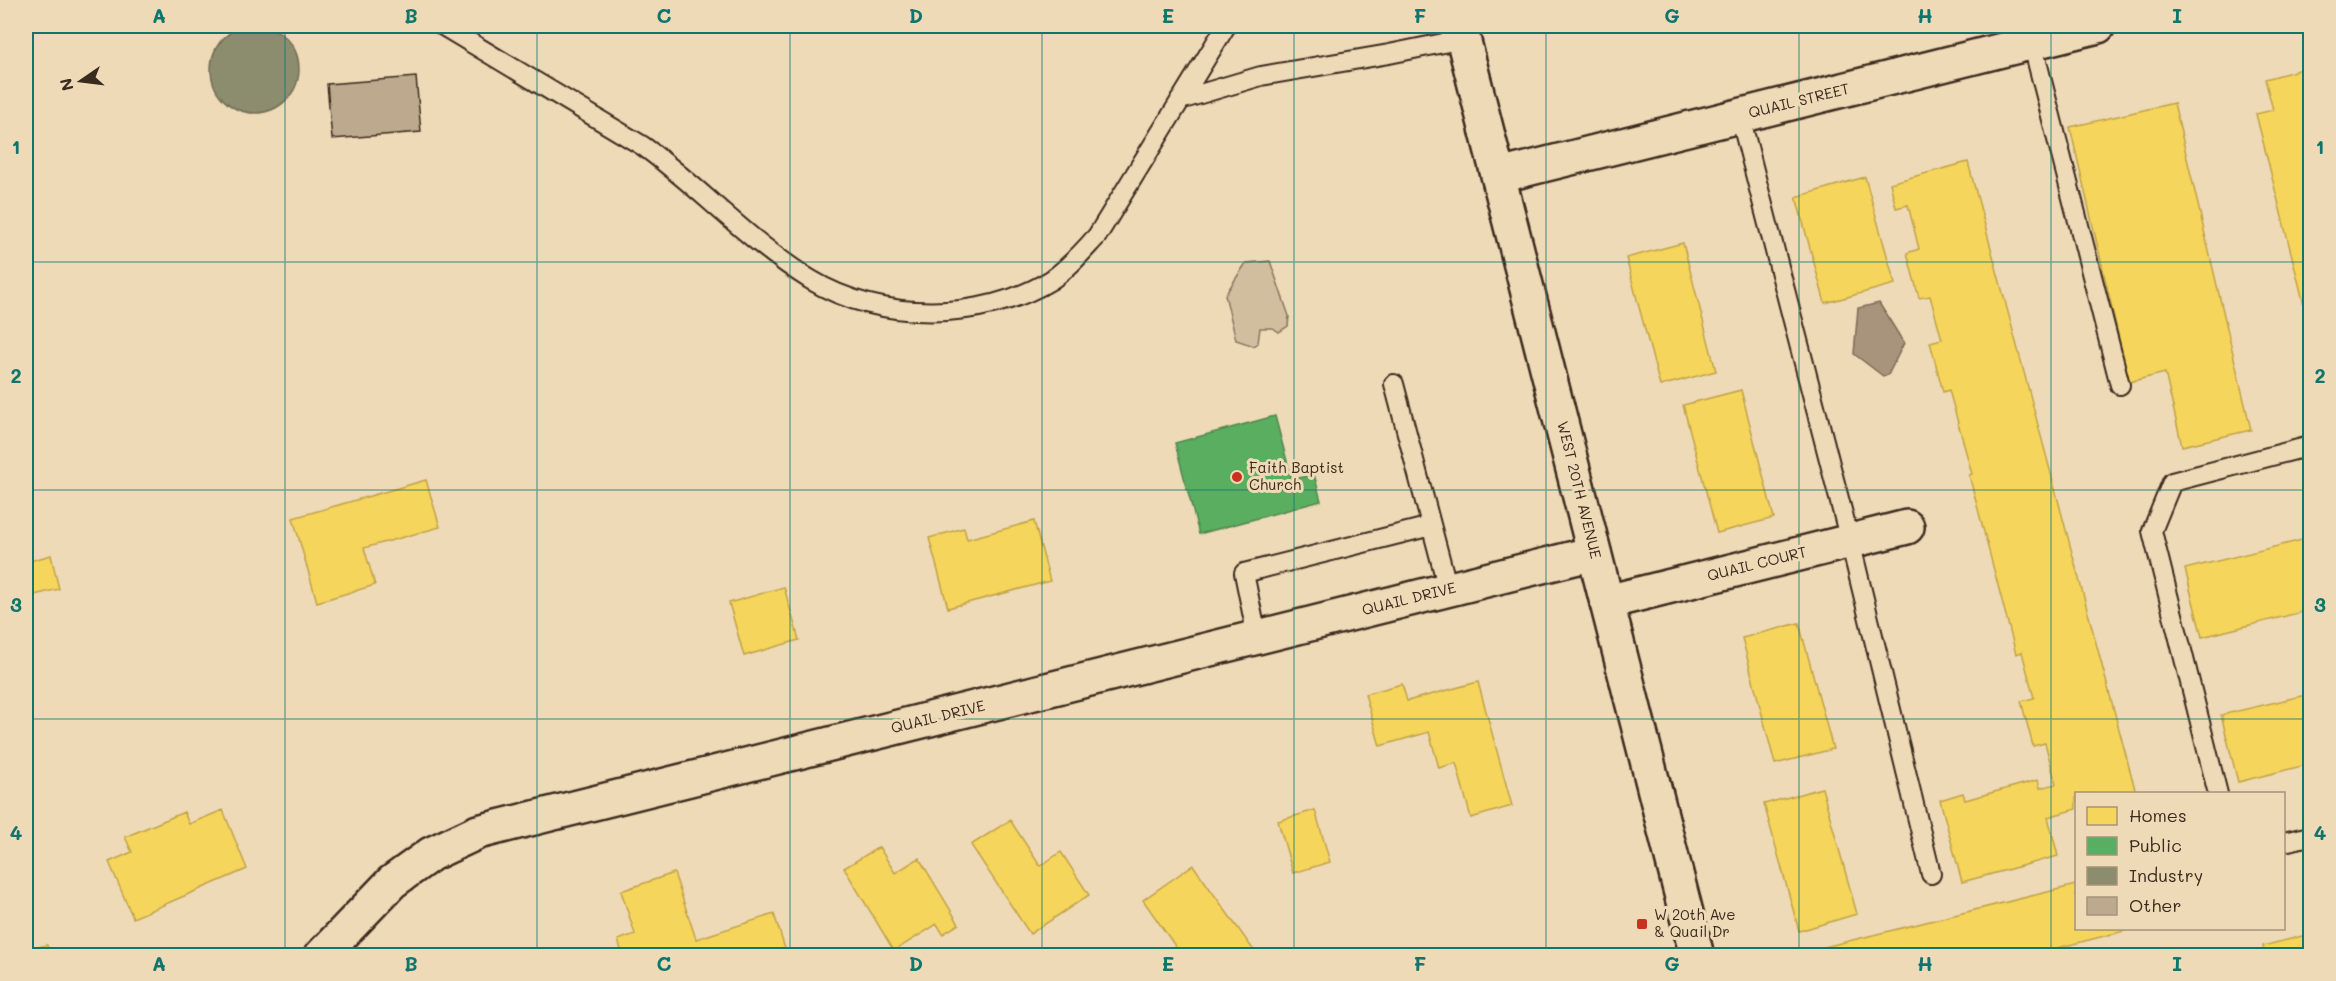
<svg xmlns="http://www.w3.org/2000/svg" width="2336" height="981" viewBox="0 0 2336 981" font-family="Mali,sans-serif">
	<style>
		.green { fill: #d1be9f; stroke: #86745e; stroke-width: 1.5 }
		.water { fill: #a8947c; stroke: #7c6a56; stroke-width: 1.5 }
		.homes { fill: #f6d55c; stroke: #bea249; stroke-width: 1.5 }
		.public { fill: #5aae61; stroke: #51864d; stroke-width: 1.5 }
		.industry { fill: #8c8c6e; stroke: #746f56; stroke-width: 1.5 }
		.building { fill: #bda98d; stroke: #3b2a1e; stroke-width: 1.5 }
		.lines { fill: none; stroke-linecap: round; stroke-linejoin: round }
		.service-casing { stroke: #3b2a1e; stroke-width: 22 }
		.minor-casing { stroke: #3b2a1e; stroke-width: 38 }
		.tertiary-casing { stroke: #3b2a1e; stroke-width: 38 }
		.service { stroke: #efdab8; stroke-width: 18 }
		.minor { stroke: #efdab8; stroke-width: 33 }
		.tertiary { stroke: #efdab8; stroke-width: 33 }
		.grid { fill: none; stroke: #0f766e; stroke-width: 1.5; stroke-opacity: 0.55 }
		.poi-dot { fill: #c8321e; stroke: #efdab8; stroke-width: 2 }
		.labels { text-anchor: middle; stroke-width: 6; stroke-linejoin: round; paint-order: stroke }
		.street-label { font-size: 15px; fill: #3b2a1e; stroke: #efdab8 }
		.poi-label { font-size: 15px; fill: #3b2a1e; stroke: #efdab8; text-anchor: start }
		.neatline { fill: none; stroke: #0f766e; stroke-width: 2 }
		.grid-label { font-size: 20px; text-anchor: middle; font-weight: bold; fill: #0f766e }
	</style>
	<rect width="100%" height="100%" fill="#efdab8"/>
	<filter id="ink" filterUnits="userSpaceOnUse"><feTurbulence type="fractalNoise" baseFrequency=".0167" numOctaves="2"/><feDisplacementMap in="SourceGraphic" scale="12" xChannelSelector="R" yChannelSelector="G"/><feConvolveMatrix kernelMatrix="1 2 1 2 8 2 1 2 1" color-interpolation-filters="sRGB"/></filter>
	<g filter="url(#ink)">
		<path class="green" d="M1270,261L1289,316L1288,326L1279,332L1273,328H1260L1258,343L1254,346L1236,340L1225,295L1246,263Z"/>
		<path class="water" d="M1879,303L1904,343L1888,375L1883,376L1854,354L1858,308Z"/>
		<path class="homes" d="M2310,67V328L2256,114L2273,110L2265,79Z
			M2174,103L2251,430L2182,446L2165,373L2129,382L2070,127Z
			M1968,162L2136,793L2076,794V809L2048,817L2058,856L1962,882L1940,800L1963,793L1965,800L2038,780L2040,788L2056,784L2045,743L2033,746L2021,701L2034,698L2022,652L2016,654L1969,475L1972,474L1949,390L1943,392L1930,342L1942,339L1930,296L1919,298L1907,253L1919,249L1908,205L1896,208L1890,183Z
			M1865,177L1895,284L1825,303L1796,197Z
			M1683,243L1716,371L1660,386L1626,258Z
			M1741,390L1774,518L1717,533L1683,405Z
			M426,480L440,527L364,548L375,585L317,602L293,518Z
			M1034,521L1050,581L948,608L929,538L964,528L967,539Z
			M2310,538V610L2202,637L2185,569Z
			M51,555L59,589L26,597V562Z
			M784,587L799,640L744,656L729,603Z
			M1799,623L1833,749L1775,764L1742,638Z
			M1478,682L1512,806L1471,818L1456,763L1439,768L1429,732L1380,746L1365,694L1402,684L1407,701Z
			M2310,694V764L2238,782L2221,715Z
			M1822,788L1857,914L1799,931L1764,804Z
			M223,810L247,869L133,918L109,862L132,852L125,837L184,812L189,824Z
			M1315,810L1330,862L1293,873L1278,821Z
			M1010,820L1040,866L1061,852L1089,895L1030,934L971,845Z
			M879,847L895,873L919,858L959,924L943,934L937,924L894,951L844,868Z
			M1193,865L1255,952L1250,956H1182L1143,900Z
			M674,873L696,939L774,914L787,955L623,956L618,940L635,934L621,891Z
			M2076,885V928L2132,929L2026,956H1809L1808,951Z
			M2310,934V956H2265L2263,946Z
			M47,945L50,956H26V950Z"/>
		<path class="public" d="M1275,416L1292,480L1314,474L1321,501L1199,534L1175,443Z"/>
		<path class="industry" d="M211 69a44 44 0 1 1 88 0a44 44 0 1 1-88 0Z"/>
		<path class="building" d="M416,77L421,132L332,139L327,84Z"/>
		<g class="lines">
			<g class="service-casing">
				<path id="service" d="M443,26L643,146C701,188 749,242 811,280C880,322 982,322 1051,280C1069,268 1083,251 1097,236L1226,26
					M2032,42L2120,385
					M1180,100L1261,76L1389,54L1463,39
					M1740,116L1850,541L1931,874
					M1394,384L1448,589
					M1257,637L1244,573L1431,526
					M2218,794L2152,531L2172,482L2310,446
					M2284,842L2310,836"/>
			</g>
			<g class="minor-casing">
				<path id="minor" d="M1499,176L2098,26
					M1607,602L1907,527
					M321,956L392,882L431,854L478,832L1594,553"/>
			</g>
			<g class="tertiary-casing">
				<path id="tertiary" d="M1460,26L1697,956"/>
			</g>
			<use href="#service" class="service"/>
			<use href="#minor" class="minor"/>
			<use href="#tertiary" class="tertiary"/>
		</g>
	</g>
	<path class="grid" d="M285,26V956M537,26V956M790,26V956M1042,26V956M1294,26V956M1546,26V956M1799,26V956M2051,26V956M26,262H2310M26,490H2310M26,719H2310"/>
	<g class="poi-dot">
		<circle cx="1237" cy="477" r="6"/>
		<rect x="1636" y="918" width="12" height="12" rx="3"/>
	</g>
	<g class="labels">
		<g class="street-label">
			<text transform="translate(1799 101) rotate(-14)" y="5">QUAIL STREET</text>
			<text transform="translate(1579 490) rotate(76)" y="5">WEST 20TH AVENUE</text>
			<text transform="translate(1757 564) rotate(-14)" y="5">QUAIL COURT</text>
			<text transform="translate(1409 599) rotate(-14)" y="5">QUAIL DRIVE</text>
			<text transform="translate(938 717) rotate(-14)" y="5">QUAIL DRIVE</text>
		</g>
		<g class="poi-label">
			<text x="1249" y="473">Faith Baptist<tspan x="1249" dy="17">Church</tspan></text>
			<text x="1654" y="920">W 20th Ave<tspan x="1654" dy="17">&amp; Quail Dr</tspan></text>
		</g>
	</g>
	<rect width="2336" height="981" fill="none" stroke="#efdab8" stroke-width="66"/>
	<rect x="2075" y="792" width="210" height="138" fill="#efdab8" stroke="#a7947a" stroke-width="1.5"/>
	<rect x="2087" y="807" width="30" height="18" fill="#f6d55c" stroke="#a7947a" stroke-width="1.5"/>
	<text x="2129" y="822" font-size="18" fill="#3b2a1e">Homes</text>
	<rect x="2087" y="837" width="30" height="18" fill="#5aae61" stroke="#a7947a" stroke-width="1.5"/>
	<text x="2129" y="852" font-size="18" fill="#3b2a1e">Public</text>
	<rect x="2087" y="867" width="30" height="18" fill="#8c8c6e" stroke="#a7947a" stroke-width="1.5"/>
	<text x="2129" y="882" font-size="18" fill="#3b2a1e">Industry</text>
	<rect x="2087" y="897" width="30" height="18" fill="#bda98d" stroke="#a7947a" stroke-width="1.5"/>
	<text x="2129" y="912" font-size="18" fill="#3b2a1e">Other</text>
	<g transform="translate(81 81) rotate(256)" stroke="#efdab8" stroke-width="4.5" paint-order="stroke">
	<path d="M0-4.5L10 22L0 15L-10 22Z" fill="#3b2a1e"/>
	<text y="-9" font-size="16" font-weight="bold" text-anchor="middle" fill="#3b2a1e">N</text>
	</g>
	<rect x="33" y="33" width="2270" height="915" class="neatline"/>
	<g class="grid-label">
		<text x="159" y="23">A</text>
		<text x="411" y="23">B</text>
		<text x="664" y="23">C</text>
		<text x="916" y="23">D</text>
		<text x="1168" y="23">E</text>
		<text x="1420" y="23">F</text>
		<text x="1672" y="23">G</text>
		<text x="1925" y="23">H</text>
		<text x="2177" y="23">I</text>
		<text x="16" y="154">1</text>
		<text x="2320" y="154">1</text>
		<text x="16" y="383">2</text>
		<text x="2320" y="383">2</text>
		<text x="16" y="612">3</text>
		<text x="2320" y="612">3</text>
		<text x="16" y="840">4</text>
		<text x="2320" y="840">4</text>
		<text x="159" y="971">A</text>
		<text x="411" y="971">B</text>
		<text x="664" y="971">C</text>
		<text x="916" y="971">D</text>
		<text x="1168" y="971">E</text>
		<text x="1420" y="971">F</text>
		<text x="1672" y="971">G</text>
		<text x="1925" y="971">H</text>
		<text x="2177" y="971">I</text>
	</g>
</svg>
